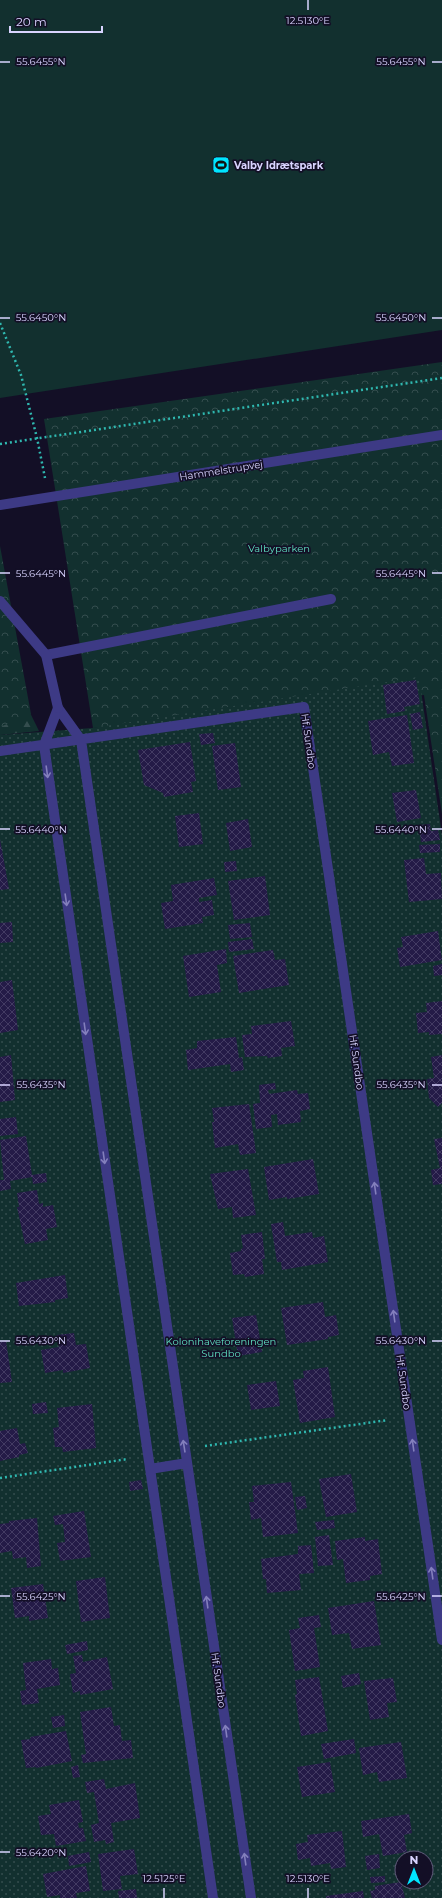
<svg xmlns="http://www.w3.org/2000/svg" width="442" height="1898" viewBox="0 0 442 1898" font-family="Montserrat,sans-serif">
	<style>
		.forest { fill: url(#forest-firs) }
		.park { fill: url(#park-crowns) }
		.garden { fill: url(#garden-dots); fill-rule: evenodd }
		.pitch { fill: #12302f }
		.building { fill: url(#building-cross-hatch) }
		.lines { fill: none; stroke-linecap: round; stroke-linejoin: round }
		.path { stroke: #2fb8b0; stroke-width: 2.5; stroke-dasharray: 2 3; stroke-linecap: butt }
		.service { stroke: #3d3a85; stroke-width: 10 }
		.minor { stroke: #3d3a85; stroke-width: 10 }
		.oneway { stroke: #837fbc }
		.ticks { fill: none; stroke: #d9d4ff; stroke-width: 1.5 }
		.labels { text-anchor: middle; stroke-width: 3.5; stroke-linejoin: round; paint-order: stroke }
		.poi-label { font-size: 10px; font-weight: bold; fill: #d9d4ff; stroke: #130f26; text-anchor: start }
		.street-label { font-size: 10px; fill: #d9d4ff; stroke: #130f26 }
		.park-label { font-size: 10px; fill: #5fe0c0; stroke: #130f26 }
		.ticks-label { font-size: 10px; text-anchor: middle; fill: #d9d4ff; stroke: #130f26; stroke-width: 3.5; stroke-linejoin: round; paint-order: stroke }
	</style>
	<defs>
		<pattern id="forest-firs" width="22" height="20" patternUnits="userSpaceOnUse"><rect width="22" height="20" fill="#12302f"/><path d="M5 1l3.5 6h-7zM16 11l3.5 6h-7z" fill="#344d4e"/></pattern>
		<pattern id="park-crowns" width="20" height="18" patternUnits="userSpaceOnUse"><rect width="20" height="18" fill="#12302f"/><path d="M2 6a3 3 0 1 1 6 0M12 15a3 3 0 1 1 6 0" fill="none" stroke="#344d4e"/></pattern>
		<pattern id="garden-dots" width="8" height="8" patternUnits="userSpaceOnUse"><rect width="8" height="8" fill="#12302f"/><path d="M2 2h.1M6 6h.1" fill="none" stroke="#344d4e" stroke-width="1.8" stroke-linecap="round"/></pattern>
		<pattern id="building-cross-hatch" width="8" height="8" patternUnits="userSpaceOnUse"><rect width="8" height="8" fill="#241b47"/><path d="M0 0l8 8M0 8l8-8" fill="none" stroke="#433b63"/></pattern>
	</defs>
	<rect width="100%" height="100%" fill="#130f26"/>
	<path class="forest" d="M0,652L39,731L0,735Z"/>
	<path class="park" d="M442,362V814L424,695L93,728L44,419Z
		M0,546L31,714L0,727Z"/>
	<path class="garden" d="M419,677L442,835V1898H0V735L92,728ZM402,1858H426V1882H402Z"/>
	<path class="pitch" d="M0,0H442V330L0,398Z"/>
	<path class="building" d="M416,680L420,704L404,707L405,711L387,714L383,685Z
		M420,712L423,728L413,730L410,714Z
		M407,715L414,763L392,766L389,752L373,755L368,721Z
		M213,733L215,743L201,745L199,734Z
		M190,742L196,781L191,782L193,792L164,797L163,793L144,785L138,750Z
		M235,743L241,787L218,790L212,746Z
		M416,790L421,818L397,822L392,793Z
		M199,813L203,844L179,847L175,816Z
		M248,819L252,847L230,851L226,823Z
		M430,824L431,831L438,830L440,840L421,842L419,825Z
		M0,839L9,889L0,890Z
		M440,844V852L420,853L419,845Z
		M424,858L426,874L441,873L442,899L409,902L404,860Z
		M236,861L237,871L225,872L224,862Z
		M265,876L270,915L234,920L228,881Z
		M214,878L217,895L199,898V902L212,900L214,915L202,917L203,923L165,929L161,903L173,901L171,885Z
		M12,922L13,942L0,943V923Z
		M250,923L252,937L230,939L228,925Z
		M438,931L442,960L400,967L397,948L403,947L401,937Z
		M252,939L254,949L229,952L228,942Z
		M226,949L227,963L217,965L221,992L189,997L183,956Z
		M273,950L275,960L285,959L289,985L239,993L233,956Z
		M442,964V975L434,976L433,966Z
		M12,980L18,1030L0,1033V982Z
		M442,1001V1034L429,1035V1032L418,1033L416,1013L427,1012L426,1003Z
		M291,1021L295,1046L281,1048L282,1056L268,1058L267,1056L245,1057L242,1035L252,1034L251,1026Z
		M236,1037L239,1058L242,1057L244,1070L231,1072L230,1064L188,1070L186,1050L197,1048V1041Z
		M11,1055L15,1100L0,1102V1057Z
		M442,1055V1103L438,1107L429,1098L427,1079L434,1078L431,1057Z
		M275,1083L276,1089L268,1090L269,1094L297,1090L298,1094L308,1093L310,1109L300,1111L301,1122L278,1125L277,1114L271,1115L272,1127L256,1129L253,1104L260,1103L259,1085Z
		M249,1104L256,1153L240,1155L238,1144L215,1148L212,1122H214L212,1108Z
		M16,1117L18,1134L0,1136V1119Z
		M26,1136L32,1175L46,1173L47,1182L33,1184L32,1177L10,1181L11,1189L0,1191V1180H4L0,1140Z
		M442,1138V1184L433,1185L431,1170L440,1168L434,1139Z
		M313,1159L319,1194L287,1199V1197L269,1200L264,1167Z
		M248,1169L256,1215L233,1218L232,1207L218,1209L210,1174Z
		M37,1190L39,1204L43,1203V1207L53,1205L57,1227L46,1229L48,1240L25,1244L17,1207H19L17,1193Z
		M283,1222L285,1236L312,1232L313,1238L324,1236L328,1262L282,1270L281,1262H277L271,1224Z
		M262,1232L265,1259H262L264,1274L245,1277L244,1274L233,1275L230,1253L241,1251V1249L243,1248L241,1235Z
		M65,1275L68,1298L55,1300V1302L19,1306L16,1283Z
		M323,1302L325,1317L336,1315L339,1335L328,1337V1339L287,1345L281,1308Z
		M256,1315L262,1352L238,1356L232,1318Z
		M74,1333L76,1345L86,1344L90,1368L63,1373V1370L45,1373L41,1350L59,1347L57,1335Z
		M6,1341L12,1382L0,1383V1342Z
		M328,1367L335,1417L300,1423L293,1380L304,1378L303,1371Z
		M276,1381L280,1406L251,1410L247,1385Z
		M46,1402L48,1413L33,1414L32,1404Z
		M92,1404L96,1448L63,1452L62,1447H55L53,1428L59,1427L57,1408Z
		M17,1428L20,1444L25,1443L28,1453L19,1455V1457L0,1461V1431Z
		M351,1474L357,1512L326,1517L319,1479Z
		M141,1480L143,1489L130,1491L129,1482Z
		M291,1482L298,1533L263,1537L261,1518L251,1520L249,1502H254L252,1486Z
		M305,1496L307,1508L297,1510L295,1497Z
		M84,1511L91,1557L60,1561L57,1543L65,1542L63,1524L55,1525L53,1516Z
		M37,1518L41,1566L27,1568L26,1557L13,1559L12,1551L0,1553V1524L9,1523V1521Z
		M334,1520L335,1528L317,1530L315,1522Z
		M329,1535L333,1565L318,1566L315,1537Z
		M365,1537V1541L378,1539L382,1574L370,1576V1580L346,1583L343,1559L337,1560L335,1541Z
		M311,1545L314,1573L299,1574L301,1590L267,1593L266,1579H263L261,1559L298,1554V1546Z
		M105,1577L110,1618L81,1622L76,1581Z
		M43,1584L48,1618L29,1621V1616L15,1618L11,1588Z
		M374,1601L381,1645L352,1649L349,1633L332,1635L328,1608Z
		M319,1615L321,1627L314,1628L320,1667L295,1671L289,1630L300,1628L298,1618Z
		M87,1641L88,1650L67,1654L65,1645Z
		M82,1655L83,1662L107,1657L113,1689L80,1695V1691L73,1693L70,1674L76,1673L73,1656Z
		M51,1659L52,1669L58,1668L60,1685L37,1689L39,1703L22,1705L20,1691L26,1690L23,1663Z
		M359,1673L361,1684L343,1688L341,1676Z
		M319,1677L328,1731L301,1736L295,1695L297,1694L295,1680Z
		M393,1678L397,1702L387,1703L389,1717L370,1720L364,1681Z
		M111,1707L114,1726L120,1725L122,1741L131,1740L133,1758L83,1763L81,1755L86,1754L80,1712Z
		M64,1715L65,1726L53,1728L51,1717Z
		M66,1731L72,1761L36,1768V1767L26,1768L21,1740L31,1739L30,1737Z
		M354,1739L356,1753L324,1759L321,1744Z
		M401,1742L407,1778L379,1782L377,1772L363,1775L359,1748Z
		M330,1762L335,1792L302,1797L297,1767Z
		M78,1765L80,1777L73,1778L71,1767Z
		M104,1779L106,1789L135,1783L140,1818L111,1823L114,1842L106,1844L105,1840L94,1842L91,1825L99,1823L94,1792L87,1793L85,1782Z
		M79,1800L83,1822L78,1823L79,1828H83L86,1841L56,1846L54,1834L41,1835L38,1816L51,1814L49,1805Z
		M409,1814L412,1833L404,1835L407,1852L383,1856L379,1834L363,1837L361,1821Z
		M342,1831L346,1867L331,1869L330,1863L311,1866L310,1858L298,1860L296,1844L308,1842L307,1835Z
		M134,1849L138,1874L120,1876L122,1889L103,1891L98,1854Z
		M89,1852L91,1862L69,1866L68,1856Z
		M379,1854L380,1868L367,1870L365,1856Z
		M86,1866L90,1891L76,1893L77,1898H60V1895L47,1897L43,1874Z
		M385,1876V1882L371,1883L370,1877Z
		M401,1882L405,1898H372L370,1891L375,1890V1886Z
		M136,1889L137,1898H119L118,1891Z
		M363,1891L364,1898H326V1896Z"/>
	<g class="lines">
		<path class="path" d="M0,323L21,375L37,438L45,478
			M0,444L442,378
			M205,1446L388,1420
			M0,1478L128,1459"/>
		<path class="service" d="M46,655L331,599
			M58,708L81,740L251,1898
			M58,708L44,745L213,1898
			M0,751L304,707L442,1640
			M150,1469L187,1463"/>
		<path class="minor" d="M0,505L442,435
			M0,601L46,655L58,708"/>
	</g>
	<defs><path id="oneway-shaft" d="M-6 0H5M1.5-3L5.5 0L1.5 3" fill="none" stroke-width="1.6" stroke-linecap="round" stroke-linejoin="round"/></defs>
	<g class="oneway">
		<use href="#oneway-shaft" transform="translate(47 772) rotate(82)"/>
		<use href="#oneway-shaft" transform="translate(66 900) rotate(82)"/>
		<use href="#oneway-shaft" transform="translate(85 1029) rotate(82)"/>
		<use href="#oneway-shaft" transform="translate(104 1158) rotate(82)"/>
		<use href="#oneway-shaft" transform="translate(375 1188) rotate(-98)"/>
		<use href="#oneway-shaft" transform="translate(394 1316) rotate(-98)"/>
		<use href="#oneway-shaft" transform="translate(413 1445) rotate(-98)"/>
		<use href="#oneway-shaft" transform="translate(184 1446) rotate(-99)"/>
		<use href="#oneway-shaft" transform="translate(432 1573) rotate(-98)"/>
		<use href="#oneway-shaft" transform="translate(207 1602) rotate(-98)"/>
		<use href="#oneway-shaft" transform="translate(226 1731) rotate(-98)"/>
		<use href="#oneway-shaft" transform="translate(245 1859) rotate(-98)"/>
	</g>
	<path class="ticks" d="M308,0V10M0,62H10M432,62H442M0,318H10M432,318H442M0,573H10M432,573H442M0,829H10M432,829H442M0,1085H10M432,1085H442M0,1341H10M432,1341H442M0,1596H10M432,1596H442M0,1852H10M164,1888V1898M308,1888V1898"/>
	<defs>
		<g id="stadium-square" transform="scale(0.9)"><rect x="-9" y="-9" width="18" height="18" rx="4" fill="#00e5ff" stroke="#130f26"/><path d="M0-5a6.5 5 0 1 0 0 10a6.5 5 0 1 0 0-10ZM-3.5-1.8h7v3.6h-7Z" fill="#111"/></g>
	</defs>
	<g fill-rule="evenodd">
		<use href="#stadium-square" x="221" y="165"/>
	</g>
	<g class="labels">
		<g class="poi-label">
			<text x="234" y="169">Valby Idrætspark</text>
		</g>
		<g class="street-label">
			<text transform="translate(221 470) rotate(-9)" y="4">Hammelstrupvej</text>
			<text transform="translate(309 741) rotate(82)" y="4">Hf. Sundbo</text>
			<text transform="translate(357 1062) rotate(82)" y="4">Hf. Sundbo</text>
			<text transform="translate(404 1382) rotate(82)" y="4">Hf. Sundbo</text>
			<text transform="translate(219 1680) rotate(82)" y="4">Hf. Sundbo</text>
		</g>
		<g class="park-label">
			<text x="279" y="552">Valbyparken</text>
			<text x="221" y="1345">Kolonihaveforeningen<tspan x="221" dy="12">Sundbo</tspan></text>
		</g>
	</g>
	<g class="ticks-label">
		<text x="308" y="24">12.5130°E</text>
		<text x="41" y="65">55.6455°N</text>
		<text x="401" y="65">55.6455°N</text>
		<text x="41" y="321">55.6450°N</text>
		<text x="401" y="321">55.6450°N</text>
		<text x="41" y="577">55.6445°N</text>
		<text x="401" y="577">55.6445°N</text>
		<text x="41" y="833">55.6440°N</text>
		<text x="401" y="833">55.6440°N</text>
		<text x="41" y="1088">55.6435°N</text>
		<text x="401" y="1088">55.6435°N</text>
		<text x="41" y="1344">55.6430°N</text>
		<text x="401" y="1344">55.6430°N</text>
		<text x="41" y="1600">55.6425°N</text>
		<text x="401" y="1600">55.6425°N</text>
		<text x="41" y="1856">55.6420°N</text>
		<text x="164" y="1882">12.5125°E</text>
		<text x="308" y="1882">12.5130°E</text>
	</g>
	<g transform="translate(414 1870)"><circle r="19" fill="#130f26" stroke="#625e7d"/>
	<path d="M0-3L7 15L0 10L-7 15Z" fill="#00e5ff"/>
	<text y="-6" font-size="11" font-weight="bold" text-anchor="middle" fill="#d9d4ff">N</text>
	</g>
	<path d="M10 26v6h92v-6" fill="none" stroke="#d9d4ff" stroke-width="2"/>
	<text x="16" y="26" font-size="12" fill="#d9d4ff" stroke="#130f26" stroke-width="3" paint-order="stroke">20 m</text>
</svg>
